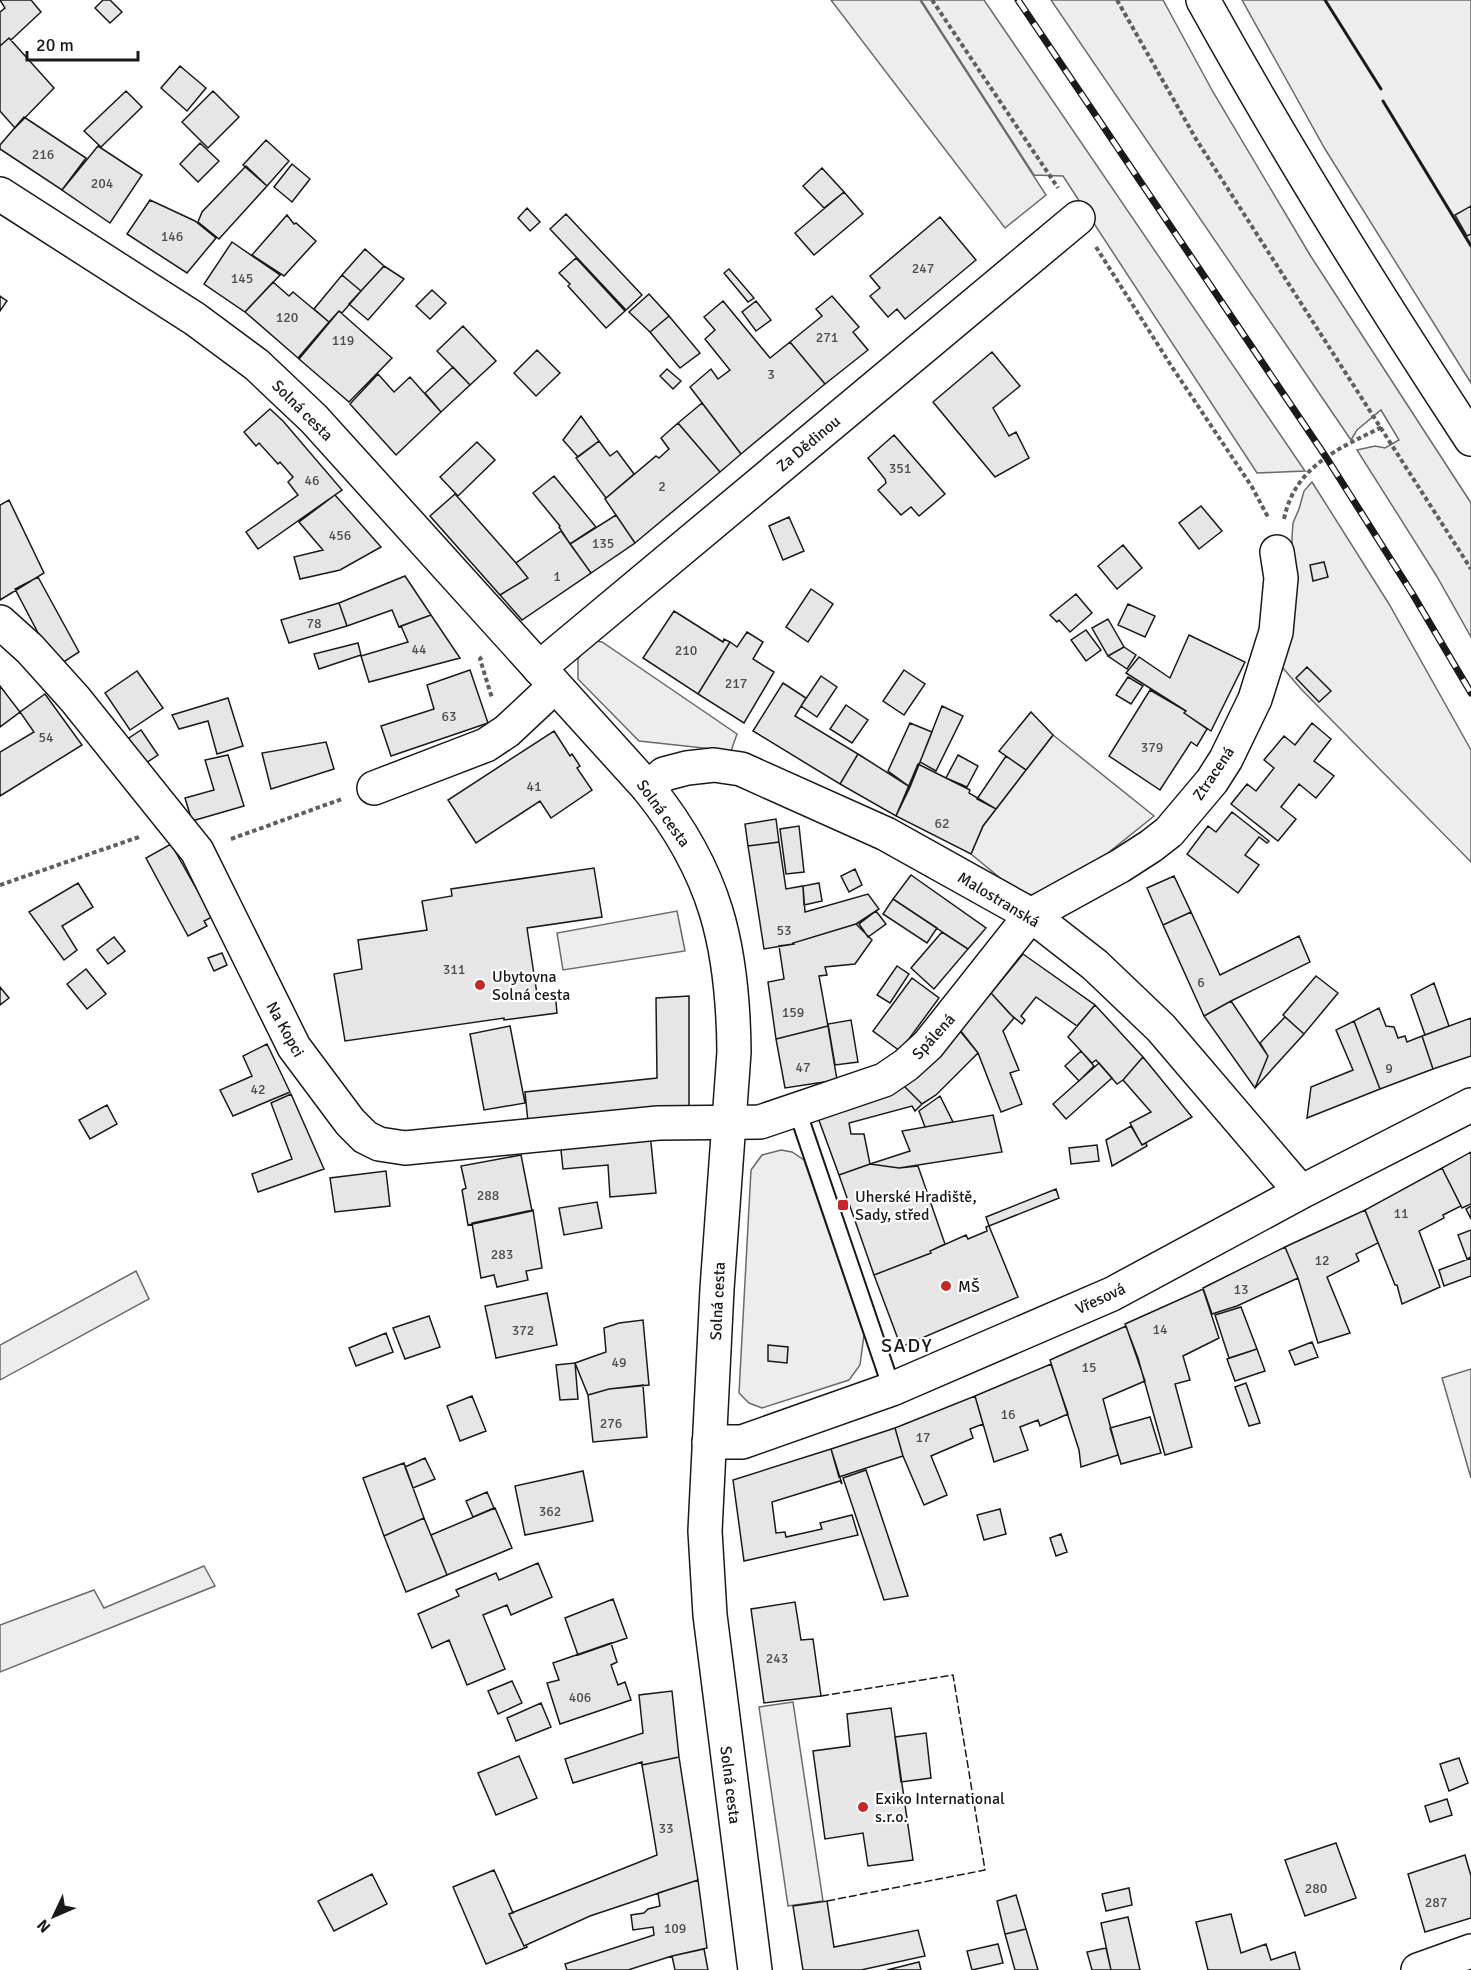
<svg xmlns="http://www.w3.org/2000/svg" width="1471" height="1970" viewBox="0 0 1471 1970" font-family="Signika,sans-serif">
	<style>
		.built { fill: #ededed; stroke: #6a6a6a; stroke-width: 1.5 }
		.building { fill: #e6e6e6; stroke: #1a1a1a; stroke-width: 1.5 }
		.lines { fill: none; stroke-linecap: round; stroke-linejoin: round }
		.service-casing { stroke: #1a1a1a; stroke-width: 20 }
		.minor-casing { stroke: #1a1a1a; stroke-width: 36 }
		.tertiary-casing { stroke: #1a1a1a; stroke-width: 36 }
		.primary-casing { stroke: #1a1a1a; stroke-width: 36 }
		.path { stroke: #5f5f5f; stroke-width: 4; stroke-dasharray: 4.5 3; stroke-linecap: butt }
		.service { stroke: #fff; stroke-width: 16 }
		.minor { stroke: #fff; stroke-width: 33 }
		.tertiary { stroke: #fff; stroke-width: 33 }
		.primary { stroke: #fff; stroke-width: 33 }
		.rail-casing { stroke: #1a1a1a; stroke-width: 7 }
		.rail { stroke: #fff; stroke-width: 4.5; stroke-dasharray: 14; stroke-linecap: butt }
		.fence { stroke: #1a1a1a; stroke-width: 1.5; stroke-dasharray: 8 3; stroke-linecap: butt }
		.wall { stroke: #1a1a1a; stroke-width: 3 }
		.poi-dot { fill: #c62828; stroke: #fff; stroke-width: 2 }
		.labels { text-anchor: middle; stroke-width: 4.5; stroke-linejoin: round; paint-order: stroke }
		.number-label { font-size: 14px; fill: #4d4d4d }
		.street-label { font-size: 16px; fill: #1a1a1a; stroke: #fff }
		.poi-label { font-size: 16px; fill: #1a1a1a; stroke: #fff; text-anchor: start }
		.quarter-label { font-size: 20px; letter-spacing: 1.5px; fill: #1a1a1a; stroke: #fff }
	</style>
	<rect width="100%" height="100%" fill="#fff"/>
	<path class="built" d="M831,0H920L1046,195L1005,228Z
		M921,0H984L1305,471L1257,473L1063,176L1034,175Z
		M1051,0H1163L1213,92L1310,255L1471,503V637L1436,575L1357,450L1375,446L1385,448L1399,440L1381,410L1357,430L1351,440Z
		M1242,0H1471V383L1325,149Z
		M1312,482L1389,604L1471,750V862L1301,689L1282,667L1293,617L1292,537L1293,523L1299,509L1304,491Z
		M589,640L602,642L737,734L731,751L639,741L578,679V659Z
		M1053,735L1154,816L1088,869L1037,896L1016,891L971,854L983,826Z
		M677,911L685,951L563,970L557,933Z
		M781,1150L792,1152L804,1160L864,1335L860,1365L849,1380L762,1408L749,1403L739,1393L751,1170L762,1155Z
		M136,1271L149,1299L0,1380V1345Z
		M1471,1369V1478L1442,1378Z
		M204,1566L215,1586L0,1672V1625L94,1590L104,1608Z
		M793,1702L823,1901L788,1906L759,1707Z"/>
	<path class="building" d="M0,0H31L41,12L11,40L9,38L0,46V12L5,8Z
		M103,0H110L122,12L110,23L95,8Z
		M9,38L54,88L15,128L0,111V46Z
		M180,66L206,88L187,111L161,88Z
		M126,91L142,107L101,147L84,131Z
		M213,91L239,117L208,148L182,122Z
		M24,117L86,158L62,190L0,149V145Z
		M266,140L289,161L267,186L243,165Z
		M200,143L219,161L198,182L180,164Z
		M98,146L142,175L110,223L62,190Z
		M292,164L310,179L292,202L274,187Z
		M246,166L267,186L219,239L198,222L202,212Z
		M822,168L844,192L824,208L803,186Z
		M844,192L863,214L814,255L795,233Z
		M150,200L195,221L216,238L187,273L127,234Z
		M1471,206V234L1467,236L1455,215Z
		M527,208L540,222L530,231L518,218Z
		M566,214L642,295L626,310L550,229Z
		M287,215L294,224L296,223L316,241L284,276L252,255Z
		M940,217L976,260L905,319L897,309L888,317L870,296L880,288L870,276Z
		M232,242L280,275L245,312L204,284Z
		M365,249L384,266L361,291L342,275Z
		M576,258L625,311L606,328L568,286L570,284L559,273Z
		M384,266L404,279L368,320L349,304Z
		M729,269L754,298L748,302L724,273Z
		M342,275L361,291L342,313L339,311L329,322L314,309Z
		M273,282L289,296L293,292L329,322L298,358L245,312Z
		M432,290L446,303L430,319L416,306Z
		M649,294L669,316L650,332L629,312Z
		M0,296L7,301L0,311Z
		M832,296L859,327L853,332L868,350L825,384L790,342L822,316L816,309Z
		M723,301L770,358L790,342L825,384L741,454L690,387L711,369L718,379L730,370L705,339L715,330L704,317Z
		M756,301L771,320L756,331L742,312Z
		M339,311L392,358L349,402L299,359Z
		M669,316L700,353L680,368L650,332Z
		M463,326L496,361L470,385L437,351Z
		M537,350L560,373L536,396L514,373Z
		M992,352L1020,386L993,408L1009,436L1016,432L1029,458L995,477L933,402Z
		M453,367L470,385L441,412L425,393Z
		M667,369L681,381L673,389L660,376Z
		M378,374L394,392L410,377L441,412L396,455L350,404Z
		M702,403L741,454L720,472L678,423Z
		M270,409L283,421L342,490L258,549L246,532L298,495L288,482L293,477L280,462L278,464L259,443L256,446L244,432Z
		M581,416L599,441L578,457L563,440Z
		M678,423L720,472L635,543L605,499L656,456L659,458L669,449L661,438Z
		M894,435L945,494L919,516L911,507L901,515L878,490L886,483L885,479L868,458Z
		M599,441L610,456L617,451L634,474L606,498L576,458Z
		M477,442L495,460L458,496L440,477Z
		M554,476L596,527L570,544L559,527L560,526L533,493Z
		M455,494L516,563L528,578L500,595L430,516Z
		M335,495L381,547L340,570L300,579L294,557L323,550L299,522Z
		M9,500L44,573L0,600V505Z
		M1201,506L1222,531L1199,549L1179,523Z
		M616,515L635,543L591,573L570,544Z
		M789,517L804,551L783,560L769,526Z
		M561,531L591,573L522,620L500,595L528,578L516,563Z
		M1123,545L1142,568L1117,589L1098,566Z
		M1324,562L1328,577L1313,581L1310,565Z
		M405,576L431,615L399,627L392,610L347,626L339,603Z
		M38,577L79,652L56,667L15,589Z
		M811,589L833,604L808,642L786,627Z
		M1076,594L1092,613L1070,632L1059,620L1057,622L1050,615Z
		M339,603L347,626L289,643L281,620Z
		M1128,604L1155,616L1145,637L1118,625Z
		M674,611L723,642L724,639L730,642L698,694L643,658Z
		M431,615L460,658L369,682L361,656L408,642L401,626Z
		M1108,619L1124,647L1108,656L1092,628Z
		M1086,630L1101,650L1086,661L1071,640Z
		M747,632L763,642L753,659L774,672L744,723L698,694L730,642L737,647Z
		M1189,635L1245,662L1211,731L1184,713L1186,711L1126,673L1139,657L1170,678Z
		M358,643L361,655L319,669L314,654Z
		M1124,647L1136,655L1127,669L1108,656Z
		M1307,667L1331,691L1319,702L1296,678Z
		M470,670L488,723L391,756L381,726L434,709L427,685Z
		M904,670L925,684L904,715L883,701Z
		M137,671L163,708L130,730L105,693Z
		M821,676L837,687L817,717L801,706Z
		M1128,677L1143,686L1131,704L1116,695Z
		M783,683L806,698L795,716L858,754L840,784L753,731Z
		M0,686L20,712L0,727Z
		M1150,690L1186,711L1184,713L1207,729L1197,746L1191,742L1160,790L1109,756Z
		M45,694L82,745L0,796V752L34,732L20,712Z
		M228,698L243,746L217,754L208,721L179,729L172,715Z
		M846,705L868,720L852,743L830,729Z
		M942,706L963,716L936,771L920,762Z
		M1031,712L1053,735L1026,770L999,751Z
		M910,723L932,732L910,787L888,771Z
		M1312,723L1331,739L1314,761L1334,776L1316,798L1299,784L1281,807L1296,819L1278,841L1231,804L1247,784L1256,791L1274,768L1264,760L1284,736L1295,745Z
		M141,730L158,755L137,769L120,744Z
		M554,731L570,756L572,754L580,766L577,768L592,790L551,818L540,801L476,843L448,800Z
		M326,742L334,769L271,789L262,753Z
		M858,754L910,787L896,816L840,784Z
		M228,755L244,806L192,821L185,798L214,790L205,760Z
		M958,755L978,766L967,787L946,778Z
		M1006,756L1026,770L996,809L977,799Z
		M918,764L970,790L969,793L996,809L983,826L971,854L896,816Z
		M1232,812L1269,841L1267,843L1259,837L1245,855L1259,865L1238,893L1187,854L1208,826L1216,832Z
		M776,819L779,842L748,846L745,824Z
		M799,826L804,872L786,874L780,829Z
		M779,842L786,889L803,886L805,912L868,894L879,909L856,924L793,943L794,944L764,949L748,846Z
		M171,844L200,895L206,892L218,914L204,921L207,926L188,936L146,858Z
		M594,868L602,917L527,928L537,994L555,992L557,1013L504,1020V1018L345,1041L334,974L362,969L358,940L427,930L422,901L452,896L451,889Z
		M855,869L862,885L849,892L841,876Z
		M911,875L986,928L968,949L893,899Z
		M1174,876L1191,912L1163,925L1147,888Z
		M78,883L93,907L62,926L77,950L64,960L29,912Z
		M819,883L822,901L804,905L803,886Z
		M893,899L937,928L927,943L883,914Z
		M876,911L886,924L868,937L859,924Z
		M1191,912L1220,975L1299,936L1310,962L1231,1001L1204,1016L1163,925Z
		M856,924L872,940L855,964L825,967L827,975L819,976L828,1026L776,1039L768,982L784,979L779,946L794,944L793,943Z
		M942,932L968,949L934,989L911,968Z
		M114,937L125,951L108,964L97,950Z
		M222,953L227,965L214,971L208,958Z
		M1023,954L1095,1005L1077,1026L1036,997L1021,1016L1025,1020L1022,1024L1010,1014L991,993Z
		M897,966L909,974L890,1003L877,995Z
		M86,969L106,994L87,1009L67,984Z
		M1316,976L1338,993L1304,1034L1283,1015Z
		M912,978L939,998L900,1051L873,1031Z
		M1434,983L1449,1026L1425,1035L1411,995Z
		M0,987L9,998L0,1005Z
		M991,993L1014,1018L1003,1031L1019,1070L1010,1073L1022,1104L1001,1112L978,1053L960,1030Z
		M689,996V1108L528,1122L525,1092L657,1078L656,998Z
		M1231,1001L1268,1056L1255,1088L1204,1016Z
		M1095,1005L1143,1057L1123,1080L1117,1084L1096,1060L1092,1063L1068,1037Z
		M1379,1008L1386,1026L1394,1027L1398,1038L1405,1036L1407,1042L1422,1036L1433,1069L1380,1089L1354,1021Z
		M1285,1017L1304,1034L1255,1088L1268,1056L1260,1043Z
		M1471,1018V1056L1433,1069L1422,1036Z
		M851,1020L858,1062L835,1065L828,1024Z
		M1354,1021L1380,1089L1307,1118L1311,1087L1353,1070L1336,1030Z
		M510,1026L525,1103L484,1110L470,1034Z
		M828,1026L837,1080L785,1088L776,1039Z
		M960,1031L978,1053L936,1095L922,1104L904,1086Z
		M267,1044L290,1092L233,1116L220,1090L252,1076L243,1056Z
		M1081,1051L1094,1066L1079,1081L1065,1066Z
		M1143,1057L1192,1117L1142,1145L1130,1123L1151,1112L1123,1080Z
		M1099,1063L1112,1078L1066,1119L1053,1104Z
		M904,1086L922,1104L915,1111L912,1106L849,1123L851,1134H864L870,1164L839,1175L817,1115Z
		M291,1094L324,1169L258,1192L252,1174L292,1159L271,1103Z
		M940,1096L953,1122L925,1127L919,1111Z
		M107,1105L117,1124L90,1139L79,1120Z
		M993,1115L1002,1152L899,1168L870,1164L910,1151L902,1131Z
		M1131,1126L1142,1145L1146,1143L1147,1146L1112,1166L1106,1140Z
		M650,1133L656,1193L610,1197L608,1165L563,1169L560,1141Z
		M1097,1145L1099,1161L1071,1164L1069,1148Z
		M1471,1152V1204L1462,1208L1442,1168Z
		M521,1155L532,1211L468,1225L462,1190L466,1188L461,1166Z
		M870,1164L899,1168L918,1166L945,1244L930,1251L931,1253L874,1275L839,1175Z
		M1442,1168L1461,1206L1443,1215L1444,1218L1419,1231L1440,1287L1402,1304L1397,1285H1395L1365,1210Z
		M386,1171L390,1206L335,1212L330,1178Z
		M1056,1189L1059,1198L989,1226L986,1217Z
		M597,1202L602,1228L564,1235L559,1208Z
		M1471,1206V1219L1466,1209Z
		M533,1210L542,1268L526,1271L528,1280L497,1287L494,1275L481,1278L472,1223Z
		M1365,1210L1378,1243L1356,1254L1359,1261L1327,1277L1350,1333L1318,1343L1298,1278L1285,1247Z
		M989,1226L1018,1297L901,1347L874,1275L931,1253L930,1251L966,1235L968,1239L987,1231L986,1227Z
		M1471,1230V1257L1467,1259L1458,1235Z
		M1285,1247L1298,1278L1237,1306L1212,1314L1203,1288Z
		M1471,1258V1276L1444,1286L1439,1270Z
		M1203,1289L1219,1338L1183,1356L1190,1380L1175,1384L1192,1447L1165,1455L1138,1358L1125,1324Z
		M547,1293L557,1345L496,1358L485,1306Z
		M1241,1307L1257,1349L1229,1358L1215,1315Z
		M429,1316L440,1347L405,1359L393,1328Z
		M643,1320L649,1385L609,1389L588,1395L575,1363L606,1352L604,1328L619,1323Z
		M1126,1326L1145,1381L1103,1399L1118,1455L1081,1467L1079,1450L1050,1360Z
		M386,1333L393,1352L356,1366L349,1348Z
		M1312,1342L1318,1357L1295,1365L1289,1351Z
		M768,1345L788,1347L787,1363L768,1361Z
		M1257,1349L1265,1371L1235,1381L1227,1359Z
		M575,1363L578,1399L560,1400L556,1365Z
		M1051,1364L1068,1414L1040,1426L1038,1420L1020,1427L1028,1450L994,1462L975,1396Z
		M1246,1383L1260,1423L1249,1426L1235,1387Z
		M643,1385L647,1437L593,1442L588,1395L609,1389Z
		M472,1396L486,1431L460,1441L447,1406Z
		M975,1396L983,1424L970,1429L973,1438L931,1456L947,1495L924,1505L903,1456L895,1428Z
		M1150,1417L1161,1453L1121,1464L1110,1428Z
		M895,1428L903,1456L839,1477L831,1449Z
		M831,1449L842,1484L840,1481L772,1502L776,1533L785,1532L786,1537L822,1529L820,1523L852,1515L858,1535L744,1561L733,1480Z
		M425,1458L435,1479L413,1488L405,1467Z
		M404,1463L424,1518L384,1536L363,1478Z
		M866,1470L908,1596L884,1600L843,1478Z
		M583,1471L593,1521L525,1535L515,1486Z
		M487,1492L494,1508L473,1517L466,1501Z
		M495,1508L512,1548L447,1575L431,1535Z
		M1000,1509L1006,1534L984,1540L977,1515Z
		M424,1518L447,1575L406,1592L384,1536Z
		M1061,1534L1067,1552L1056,1556L1050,1538Z
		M538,1563L552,1597L511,1615L507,1605L483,1615L505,1669L467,1685L449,1640L432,1648L418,1614L459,1596L456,1590L496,1573L499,1580Z
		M613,1599L627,1638L578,1655L565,1618Z
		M795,1602L801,1640L813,1639L821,1696L764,1703L751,1609Z
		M611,1643L617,1662L611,1665L618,1685L625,1682L631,1700L560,1724L547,1683L559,1680L553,1663Z
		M512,1681L522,1703L498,1714L488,1691Z
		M672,1691L679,1757L642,1765V1762L573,1783L565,1759L643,1733L639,1695Z
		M541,1703L551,1727L516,1741L507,1718Z
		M891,1708L913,1860L868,1866L863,1833L825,1839L813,1751L850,1746L847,1714Z
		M926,1733L931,1778L901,1782L895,1737Z
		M519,1756L537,1798L496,1815L478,1773Z
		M679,1757L698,1880L590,1916L524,1946L509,1914L657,1855L642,1765Z
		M1459,1758L1468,1783L1449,1791L1440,1764Z
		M1447,1799L1452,1815L1430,1822L1425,1806Z
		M1336,1843L1356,1898L1305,1916L1285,1860Z
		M1465,1855L1471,1876V1918L1425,1932L1408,1874Z
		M494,1870L513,1913L509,1914L524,1946L526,1945L527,1947L486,1964L453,1887Z
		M372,1874L387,1904L334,1931L318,1901Z
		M698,1880L707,1948L672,1956L628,1970H567L565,1964L654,1935L653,1927L633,1930L631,1915L644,1913L648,1909L660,1906L658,1893Z
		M1129,1888L1132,1905L1106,1911L1102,1894Z
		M1016,1895L1026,1929L1005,1934L997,1901Z
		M827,1901L834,1947L918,1930L925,1956L861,1970H803L793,1906Z
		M1231,1914L1241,1953L1266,1944L1271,1960L1295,1952L1300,1970H1208L1196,1922Z
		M1128,1917L1140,1970H1111L1101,1923Z
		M1026,1929L1038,1970H1015L1005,1934Z
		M998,1944L1003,1963L972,1970L967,1951Z
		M1106,1948L1111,1970H1092L1087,1952Z
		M704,1949L708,1970H675L672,1956Z
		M919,1962L921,1970H887Z"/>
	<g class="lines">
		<g class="service-casing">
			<path id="service" d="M797,1110L892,1389"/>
		</g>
		<g class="minor-casing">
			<path id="minor" d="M0,622L30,649L75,699L197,851L294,1047L350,1122L365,1137L379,1144L405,1148L658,1123L760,1122L884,1080L906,1065L928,1045L1031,915L1120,866L1151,846L1169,832L1212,781L1226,759L1255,699L1276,632L1281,578L1277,552
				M539,668L1078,218
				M374,788L486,745L507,731L555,686
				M648,788L664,774L687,768L714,765L741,769L886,834L1031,915L1095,965L1161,1028L1301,1192
				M709,1442H742L892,1389L1112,1294L1301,1192L1471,1105
				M1418,1970L1471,1951"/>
		</g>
		<g class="tertiary-casing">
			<path id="tertiary" d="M0,194L195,319L257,365L314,419L648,788C716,872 733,946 734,1052L717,1289L705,1531L710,1615L755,1970"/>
		</g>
		<g class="primary-casing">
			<path id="primary" d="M1203,0C1286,150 1377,296 1471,439"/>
		</g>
		<path class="path" d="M932,0L1058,188
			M1117,0L1196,139L1471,569
			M1096,247L1172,367L1252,487L1269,519
			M1284,519C1295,466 1338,449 1382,427
			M482,657L480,659L492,698
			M231,839L342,799
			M0,885L139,837"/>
		<use href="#service" class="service"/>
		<use href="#minor" class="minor"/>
		<use href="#tertiary" class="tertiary"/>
		<use href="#primary" class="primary"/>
		<g class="rail-casing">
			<path id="rail" d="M1018,0L1326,457L1412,593L1471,693"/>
		</g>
		<use href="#rail" class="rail"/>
		<path class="fence" d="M821,1696L953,1675L985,1870L827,1901"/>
		<path class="wall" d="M1325,0L1381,89
			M1383,101L1471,246"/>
	</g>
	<g class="poi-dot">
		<circle cx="480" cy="985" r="6"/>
		<rect x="837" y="1199" width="12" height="12" rx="3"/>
		<circle cx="946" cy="1286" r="6"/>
		<circle cx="863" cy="1807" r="6"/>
	</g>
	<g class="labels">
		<g class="number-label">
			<text x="43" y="159">216</text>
			<text x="102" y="188">204</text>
			<text x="172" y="241">146</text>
			<text x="923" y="273">247</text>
			<text x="242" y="283">145</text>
			<text x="287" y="322">120</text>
			<text x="827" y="342">271</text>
			<text x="343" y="345">119</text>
			<text x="771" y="379">3</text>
			<text x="900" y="473">351</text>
			<text x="312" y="485">46</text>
			<text x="662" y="491">2</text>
			<text x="340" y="540">456</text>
			<text x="603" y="548">135</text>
			<text x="557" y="581">1</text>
			<text x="314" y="628">78</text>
			<text x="419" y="654">44</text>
			<text x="686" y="655">210</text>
			<text x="736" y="688">217</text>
			<text x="449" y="721">63</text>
			<text x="46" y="742">54</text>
			<text x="1152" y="752">379</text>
			<text x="534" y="791">41</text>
			<text x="942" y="828">62</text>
			<text x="784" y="935">53</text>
			<text x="454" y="974">311</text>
			<text x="1201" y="987">6</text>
			<text x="793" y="1017">159</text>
			<text x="803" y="1072">47</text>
			<text x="1389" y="1073">9</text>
			<text x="258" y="1094">42</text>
			<text x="488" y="1200">288</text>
			<text x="1401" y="1218">11</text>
			<text x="502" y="1259">283</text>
			<text x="1322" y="1265">12</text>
			<text x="1241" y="1294">13</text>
			<text x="1160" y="1334">14</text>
			<text x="523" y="1335">372</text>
			<text x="619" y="1367">49</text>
			<text x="1089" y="1372">15</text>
			<text x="1008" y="1419">16</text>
			<text x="611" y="1428">276</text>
			<text x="923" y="1442">17</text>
			<text x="550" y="1516">362</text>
			<text x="777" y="1663">243</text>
			<text x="580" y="1702">406</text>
			<text x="666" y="1833">33</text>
			<text x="1316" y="1893">280</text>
			<text x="1436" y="1907">287</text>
			<text x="675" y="1933">109</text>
		</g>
		<g class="street-label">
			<text transform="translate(303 410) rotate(45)" y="6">Solná cesta</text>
			<text transform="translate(808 443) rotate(-40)" y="6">Za Dědinou</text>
			<text transform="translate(1213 773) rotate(-56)" y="6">Ztracená</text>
			<text transform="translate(664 813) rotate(54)" y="6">Solná cesta</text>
			<text transform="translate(999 899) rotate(31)" y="6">Malostranská</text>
			<text transform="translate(286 1029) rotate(61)" y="6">Na Kopci</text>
			<text transform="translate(933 1036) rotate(-48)" y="6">Spálená</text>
			<text transform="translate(1100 1298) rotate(-25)" y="6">Vřesová</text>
			<text transform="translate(717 1301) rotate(-87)" y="6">Solná cesta</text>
			<text transform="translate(731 1785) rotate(83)" y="6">Solná cesta</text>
		</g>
		<g class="poi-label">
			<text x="492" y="982">Ubytovna<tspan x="492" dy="18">Solná cesta</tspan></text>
			<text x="855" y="1202">Uherské Hradiště,<tspan x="855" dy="18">Sady, střed</tspan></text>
			<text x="958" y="1292">MŠ</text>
			<text x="875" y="1804">Exiko International<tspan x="875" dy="18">s.r.o.</tspan></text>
		</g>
		<g class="quarter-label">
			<text x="907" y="1352">SADY</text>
		</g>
	</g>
	<g transform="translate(54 1916) rotate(226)" stroke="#ffffff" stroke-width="4.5" paint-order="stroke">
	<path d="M0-4.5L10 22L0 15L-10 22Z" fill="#1a1a1a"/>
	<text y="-9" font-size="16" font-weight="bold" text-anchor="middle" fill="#1a1a1a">N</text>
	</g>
	<path d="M27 51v9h111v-9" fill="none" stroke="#1a1a1a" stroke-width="3"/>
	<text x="36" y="51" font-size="18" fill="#1a1a1a" stroke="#ffffff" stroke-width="4.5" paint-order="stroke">20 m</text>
</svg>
